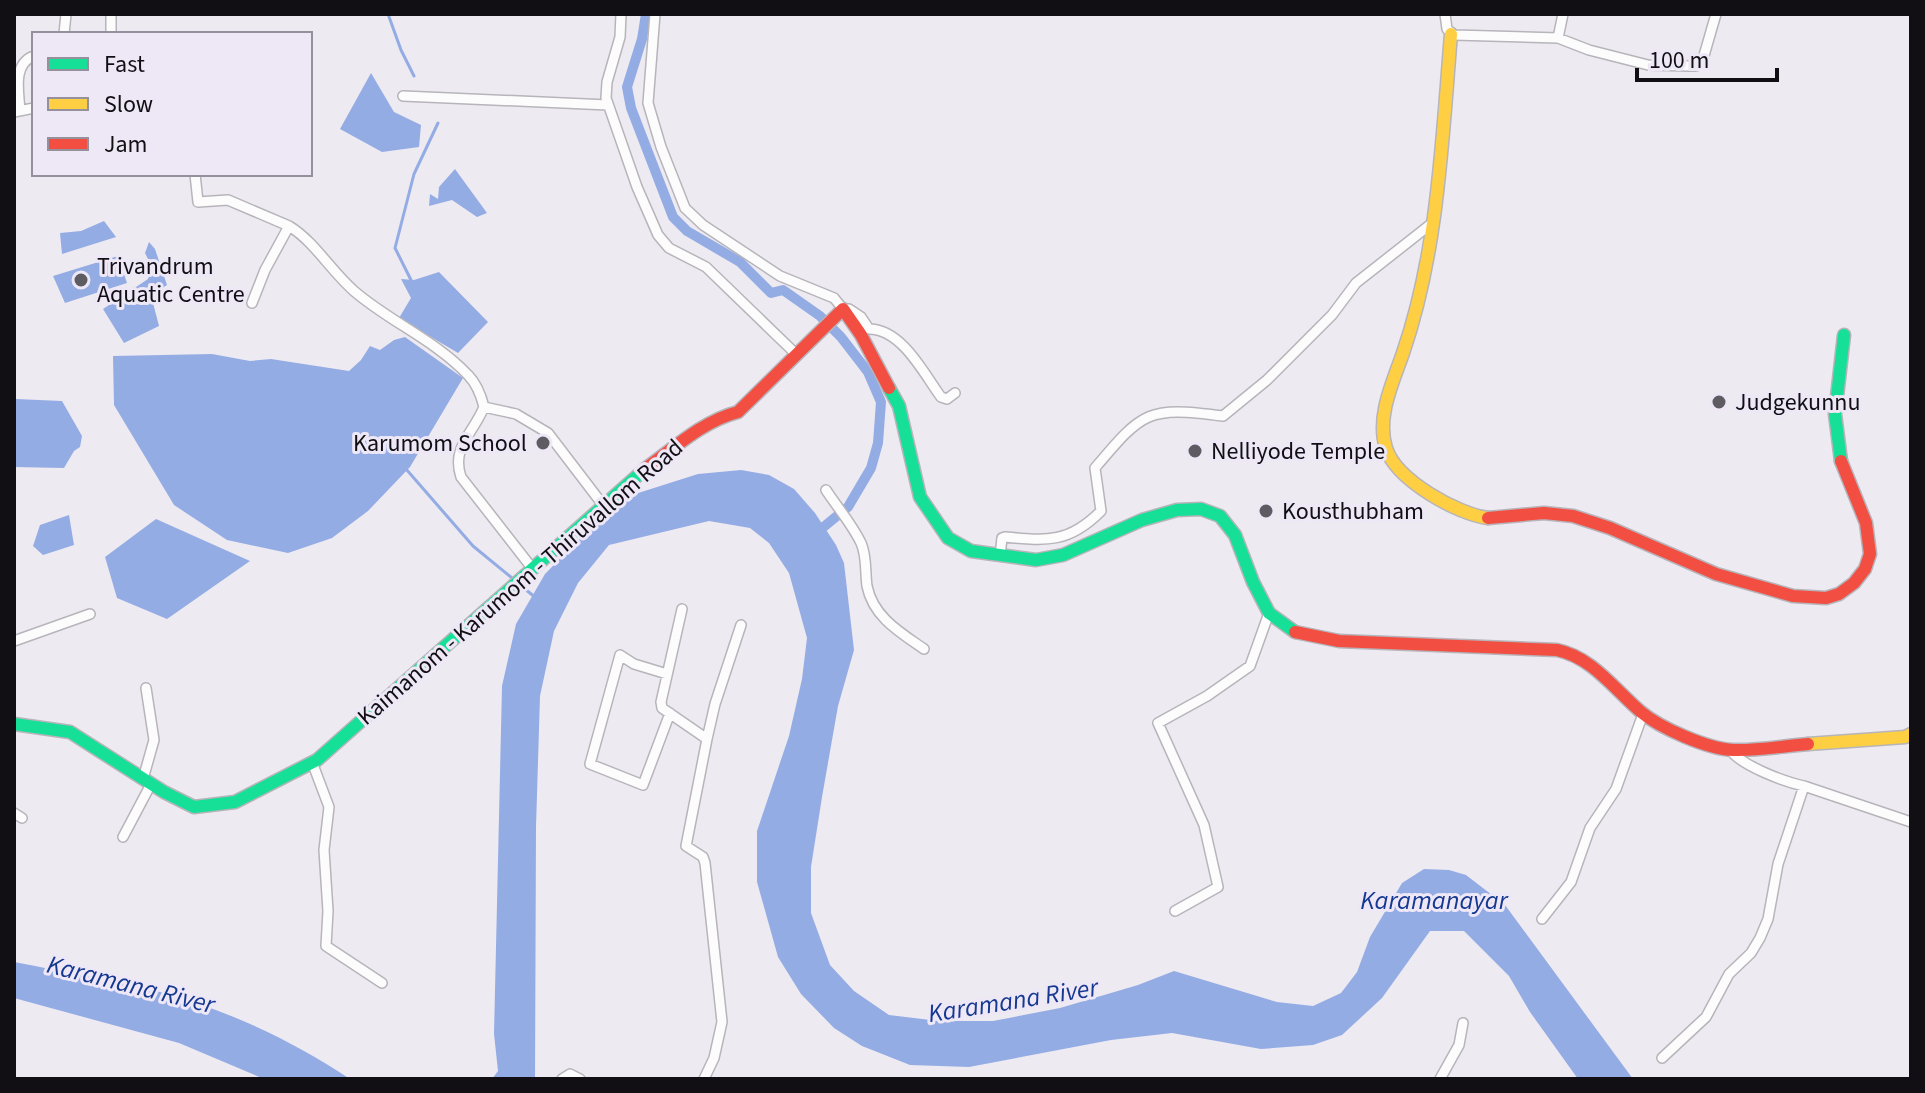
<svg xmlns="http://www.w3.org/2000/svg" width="1925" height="1093" viewBox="0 0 1925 1093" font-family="'Source Sans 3',sans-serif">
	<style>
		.water { fill: #94ace4 }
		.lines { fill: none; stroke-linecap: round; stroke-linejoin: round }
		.stream { stroke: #94ace4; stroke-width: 3 }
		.canal { stroke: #94ace4; stroke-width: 10 }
		.street-casing { stroke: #b7b4ba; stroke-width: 12 }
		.fast-casing { stroke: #b7b4ba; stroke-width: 15 }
		.slow-casing { stroke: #b7b4ba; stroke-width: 15 }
		.jam-casing { stroke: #b7b4ba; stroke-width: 15 }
		.street { stroke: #fcfcfd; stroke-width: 9 }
		.fast { stroke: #16e098; stroke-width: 12 }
		.slow { stroke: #ffcf43; stroke-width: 12 }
		.jam { stroke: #f24e42; stroke-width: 12 }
		.poi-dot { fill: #5e5c62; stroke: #ede7f6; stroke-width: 3 }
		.labels { text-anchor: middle; stroke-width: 6; stroke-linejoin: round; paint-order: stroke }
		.poi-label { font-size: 24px; fill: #110f14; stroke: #ede7f6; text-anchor: start }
		.street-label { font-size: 24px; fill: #110f14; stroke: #ede7f6 }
		.water-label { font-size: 26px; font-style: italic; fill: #153890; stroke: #ede7f6 }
	</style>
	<rect width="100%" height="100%" fill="#eeeaf2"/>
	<path class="water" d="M371,73L394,112L421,125L419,147L382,152L340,129Z
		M455,169L487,213L477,217L452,200L429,206L430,194L438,199L439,187Z
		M104,221L116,237L62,254L60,233L81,231Z
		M149,242L155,249L167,285L151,295L159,326L124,343L103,309L148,279L152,267L145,253Z
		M118,256L127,283L65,303L53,276Z
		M439,272L488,322L458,353L399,318L411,298L401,279L414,280Z
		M405,337L463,378L410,467L368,511L332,538L288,553L227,540L174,505L114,405L113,356L212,354L250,361L271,359L349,371L361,360L370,346L380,350L394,340Z
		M16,399L62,401L82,436L80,447L74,451L64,468L14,467Z
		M741,470L769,475L794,489L815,513L836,545L844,563L854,650L838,706L822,797L811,867V913L830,965L854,991L889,1015L939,1021H993L1060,1008L1138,985L1174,971L1277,1002L1313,1006L1341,993L1357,972L1370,937L1402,883L1424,869L1449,870L1466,875L1505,905L1633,1079H1578L1530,1012L1509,976L1464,931H1430L1382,998L1342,1035L1313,1045L1261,1049L1172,1033L1111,1040L969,1067L910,1065L862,1046L834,1028L801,994L778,957L757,882V831L789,736L802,679L807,638L789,573L769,543L750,528L709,521L609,545L578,583L554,631L540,696L536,827L535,1079H492L498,1071L494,1034L502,686L516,624L545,574L593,525L635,494L698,474Z
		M69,515L74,545L43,555L33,546L40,525Z
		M156,519L250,561L167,619L117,598L105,557Z
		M14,962C60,971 108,979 153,990C223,1008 290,1039 350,1079H264L179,1043L14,998Z"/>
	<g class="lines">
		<path class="stream" d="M388,14L401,50L414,76
			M412,282L395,248L414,174L438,123
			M406,469L473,546L512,578
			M520,585L536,598"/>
		<path class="canal" d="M646,14L642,39L627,87L631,108L673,217L687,231L740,262L771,293L783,290L820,316L841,337L868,372L881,402L878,443L871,468L848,507L815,534"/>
		<g class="street-casing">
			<path id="street" d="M111,14V34
				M621,14L620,37L607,82L606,98L637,187L658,235L669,248L706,267L797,355
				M655,14L648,103L661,147L685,208L703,225L780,276L834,298L843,309H849L861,317L869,329C902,329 924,374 941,397L947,399L955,393
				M1445,14L1447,29L1454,35L1558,38L1589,50L1648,65L1690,66H1696L1703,59L1716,14
				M64,34L66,14
				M1558,38L1563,14
				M403,96L608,105
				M20,111C19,92 12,64 34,56
				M14,112L34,108
				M195,174L198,202L228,200L289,226
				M252,303L265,270L289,226C314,241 331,271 354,291C390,322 435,340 468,375C477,384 481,395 484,407C473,434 451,447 461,477L532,568
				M484,407L516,414L548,433L603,505
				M826,490C837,507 852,524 861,543C867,556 865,572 867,586C873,617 901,633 924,649
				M1000,556L1002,538L1005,537C1048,541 1069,543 1101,511L1095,468C1143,411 1148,406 1223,416L1267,380L1332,315L1356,283L1431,224
				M682,609L661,702L662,708L707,739L686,846L703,857L705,863L722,1022L714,1058L704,1079
				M14,641L90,614
				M667,674L634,664L620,655L590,764L643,785L670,713
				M707,739L715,704L741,625
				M1730,750C1742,766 1785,782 1804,786L1911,822
				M312,762L329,807L324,850L328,911L326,946L382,983
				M143,779L154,740L146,688
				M14,813L22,818
				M123,837L151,784
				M1175,911L1218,887L1204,825L1158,723L1207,696L1250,666L1269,613
				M1542,919L1571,882L1590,828L1616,789L1643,714
				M1662,1058L1706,1017L1729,974L1751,953L1760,938L1768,919L1778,864L1804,786
				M562,1079L570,1074L580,1079
				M1440,1079L1459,1045L1463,1023"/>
		</g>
		<g class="fast-casing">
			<path id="fast" d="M889,388L899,406L920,497L948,538L971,551L1036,560L1063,555L1142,520L1177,510L1201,509L1220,516L1235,535L1253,582L1269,613L1295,632
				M1841,461L1835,414L1844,335
				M14,724L70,732L164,792L194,807L235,802L317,760L645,469"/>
		</g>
		<g class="slow-casing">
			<path id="slow" d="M1451,34C1442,141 1438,251 1403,353C1393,382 1376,417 1386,448C1396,480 1457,514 1488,518
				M1808,744L1905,737L1911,734"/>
		</g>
		<g class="jam-casing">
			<path id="jam" d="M645,469C674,448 703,421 738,412L843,309L861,335L889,388
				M1488,518L1544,513L1573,516L1610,528L1716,574L1793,596L1826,598L1839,594L1854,583L1865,569L1870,554L1866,523L1841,461
				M1295,632L1339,641L1557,650C1592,657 1615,690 1641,712C1660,728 1708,749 1733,750C1757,751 1783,746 1808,744"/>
		</g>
		<use href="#street" class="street"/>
		<use href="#fast" class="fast"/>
		<use href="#slow" class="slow"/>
		<use href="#jam" class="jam"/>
	</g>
	<g class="poi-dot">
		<circle cx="81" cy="280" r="8"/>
		<circle cx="1719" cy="402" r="8"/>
		<circle cx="543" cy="443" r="8"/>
		<circle cx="1195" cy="451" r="8"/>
		<circle cx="1266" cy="511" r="8"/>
	</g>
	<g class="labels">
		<g class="poi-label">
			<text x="97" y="274">Trivandrum<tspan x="97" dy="28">Aquatic Centre</tspan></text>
			<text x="1735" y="410">Judgekunnu</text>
			<text x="527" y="451" text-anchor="end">Karumom School</text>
			<text x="1211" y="459">Nelliyode Temple</text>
			<text x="1282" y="519">Kousthubham</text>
		</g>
		<g class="street-label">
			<text transform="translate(520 582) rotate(-41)" y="8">Kaimanom - Karumom - Thiruvallom Road</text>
		</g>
		<g class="water-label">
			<text x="1434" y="909">Karamanayar</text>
			<text transform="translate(131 984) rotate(14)" y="9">Karamana River</text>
			<text transform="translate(1013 1000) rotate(-9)" y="9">Karamana River</text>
		</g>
	</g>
	<rect width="1925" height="1093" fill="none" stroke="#110f14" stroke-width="32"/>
	<rect x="32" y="32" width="280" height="144" fill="#ede7f6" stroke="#95919c" stroke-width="2"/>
	<rect x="48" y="58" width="40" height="12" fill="#16e098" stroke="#95919c" stroke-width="2"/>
	<text x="104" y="72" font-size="24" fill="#110f14">Fast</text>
	<rect x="48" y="98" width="40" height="12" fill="#ffcf43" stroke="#95919c" stroke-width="2"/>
	<text x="104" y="112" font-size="24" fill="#110f14">Slow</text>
	<rect x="48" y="138" width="40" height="12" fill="#f24e42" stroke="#95919c" stroke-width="2"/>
	<text x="104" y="152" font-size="24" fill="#110f14">Jam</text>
	<path d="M1637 68v12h140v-12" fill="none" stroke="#110f14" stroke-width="4"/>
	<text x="1649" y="68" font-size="24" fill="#110f14" stroke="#ede7f6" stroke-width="6" paint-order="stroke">100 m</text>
</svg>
